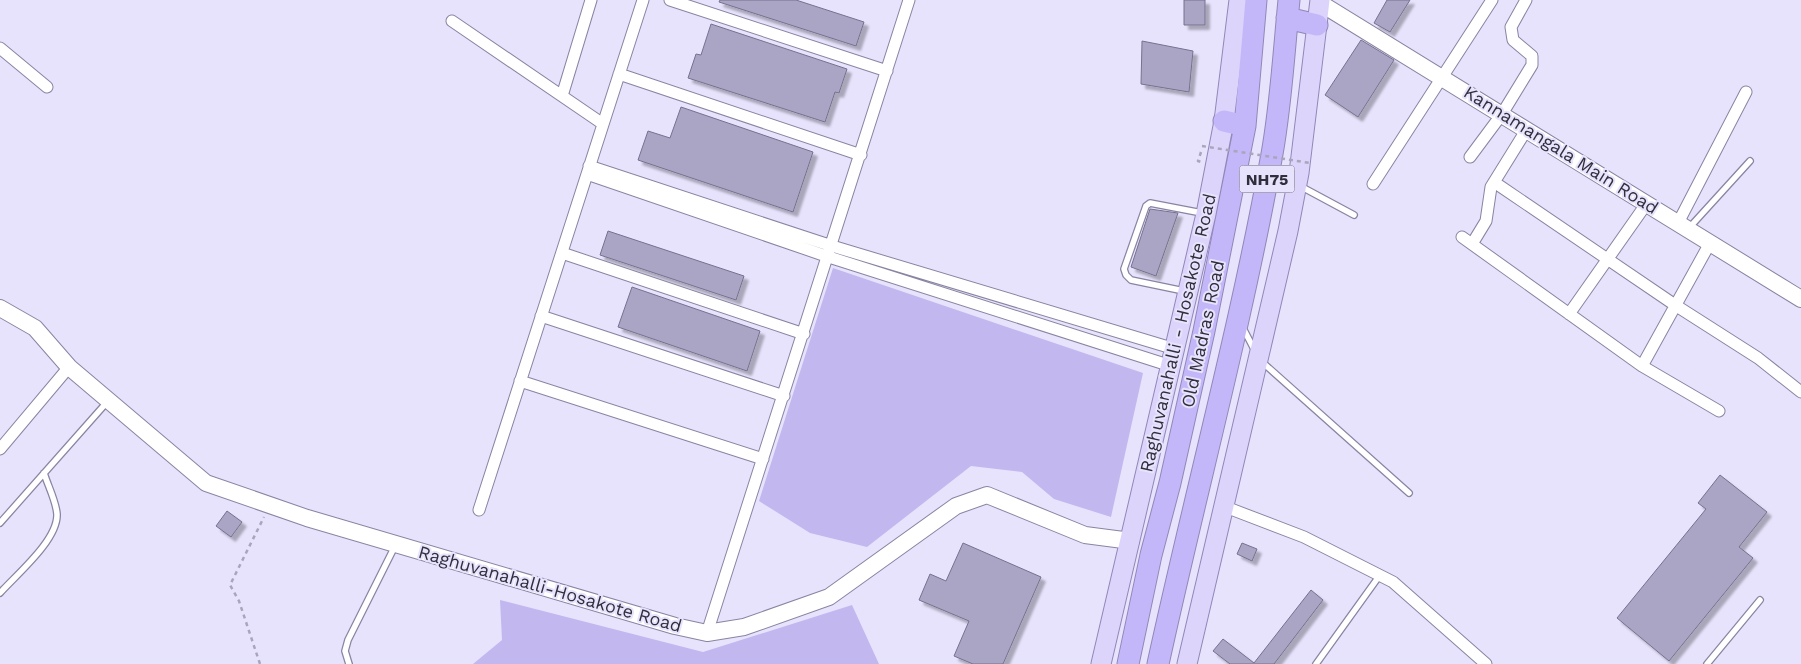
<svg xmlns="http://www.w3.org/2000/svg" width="1801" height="664" viewBox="0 0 1801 664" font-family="'Work Sans',sans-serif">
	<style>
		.green { fill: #c2b8ef }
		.building { fill: #aaa5c4; stroke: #76718e; filter: url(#shadow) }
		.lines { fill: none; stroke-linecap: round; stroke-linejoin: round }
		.lane-casing { stroke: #8984a1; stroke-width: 8 }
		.street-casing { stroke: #8984a1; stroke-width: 13 }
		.secondary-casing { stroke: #8984a1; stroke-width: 18 }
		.primary-casing { stroke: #9187b7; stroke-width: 21 }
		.highway-casing { stroke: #9187b7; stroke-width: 23 }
		.path { stroke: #a9a6bc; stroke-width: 2.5; stroke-dasharray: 4 4; stroke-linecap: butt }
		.lane { stroke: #fff; stroke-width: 5.5 }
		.street { stroke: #fff; stroke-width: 11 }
		.secondary { stroke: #fff; stroke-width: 16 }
		.primary { stroke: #dcd4fb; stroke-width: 19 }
		.highway { stroke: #c4b7f9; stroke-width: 21 }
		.path-bridge { stroke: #a9a6bc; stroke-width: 2.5; stroke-dasharray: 4 4; stroke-linecap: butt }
		.labels { text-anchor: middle; stroke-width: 4; stroke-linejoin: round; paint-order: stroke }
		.shield { fill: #e7e3fd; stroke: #686576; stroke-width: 1 }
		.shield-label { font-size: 16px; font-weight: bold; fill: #312f3c }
		.street-label { font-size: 18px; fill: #312f3c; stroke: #e7e3fd }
	</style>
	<defs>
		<filter id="shadow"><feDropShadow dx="4.5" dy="4.5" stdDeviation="1" flood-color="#0004"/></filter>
	</defs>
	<rect width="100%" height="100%" fill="#e7e3fd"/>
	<path class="green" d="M833,268L1143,373L1111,517L1054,499L1022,472L971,466L867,547L810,533L759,501Z
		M500,600L703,652L852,605L879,664H473L502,640Z"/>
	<path class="building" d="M720,0H796L864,22L856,46L719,2Z
		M1184,0H1205V25H1184Z
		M1387,0H1410L1390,32L1374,23Z
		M711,24L847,69L839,93L835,92L825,122L688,78L696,54L701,55Z
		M1361,40L1394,60L1358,117L1325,95Z
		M1142,41L1193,51L1189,92L1141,84Z
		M681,107L813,152L793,212L638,160L648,131L670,138Z
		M1150,209L1178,213L1156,276L1131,267Z
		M608,231L744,276L736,300L600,255Z
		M632,287L760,331L747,371L618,327Z
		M1720,475L1767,512L1739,547L1753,558L1669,661L1617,618L1706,509L1698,503Z
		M227,511L242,522L231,537L216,526Z
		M963,543L1041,577L1003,664H973L954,656L969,621L919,600L930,574L946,581Z
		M1242,543L1257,549L1252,561L1237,554Z
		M1311,590L1323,600L1274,664H1230L1213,651L1223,639L1254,663Z"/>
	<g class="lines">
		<g class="lane-casing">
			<path id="lane" d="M1300,186L1354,215
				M1689,228L1750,161
				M1184,291L1131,280L1126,275L1124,269L1146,206L1150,203L1202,213
				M1243,328L1255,351
				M1261,361L1409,493
				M0,523L108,401
				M0,593C17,574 58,540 57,514C56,501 48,486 44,473
				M349,664L345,651L348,640L395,546
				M1316,664L1380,575
				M1707,664L1760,600"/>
		</g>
		<g class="street-casing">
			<path id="street" d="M670,0L887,71
				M452,21L603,124
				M0,48L47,87
				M619,74L861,155
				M562,96L591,0
				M1470,157L1502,114L1532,65V56L1513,40L1511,27L1526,0
				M589,166L832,246L1175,349
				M587,174L829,257L1171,366
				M1494,182L1675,305L1758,358L1801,392
				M1373,184L1492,0
				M1678,223L1746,92
				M1462,237L1642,366L1719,411
				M1472,244L1486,221L1491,187L1527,129
				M562,253L804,334
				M1569,314L1647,203
				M541,316L784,396
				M1642,366L1710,243
				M520,381L763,459
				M0,449L69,367
				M1223,506L1304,537L1393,582L1486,664
				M479,510L643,0
				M707,633L909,0"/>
		</g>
		<g class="secondary-casing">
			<path id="secondary" d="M1320,3L1801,299
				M0,308L35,328L69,367L206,483L307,518L675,626L707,633L744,627L829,597L956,506L987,495L1085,535L1131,541"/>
		</g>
		<g class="primary-casing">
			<path id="primary" d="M1101,664L1206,214L1224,121L1239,0
				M1187,664L1288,231L1299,173L1320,0"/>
		</g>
		<g class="highway-casing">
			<path id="highway" d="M1287,18L1317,25
				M1224,121L1245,126
				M1128,664L1151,555L1170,483L1204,331L1245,126L1256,0
				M1158,664C1195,494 1241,326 1272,154C1281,104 1284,51 1289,0"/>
		</g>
		<path class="path" d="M1201,152L1198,161L1201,162
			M260,664L239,601L230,585L264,517"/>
		<use href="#lane" class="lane"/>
		<use href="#street" class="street"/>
		<use href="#secondary" class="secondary"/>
		<use href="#primary" class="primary"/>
		<use href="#highway" class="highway"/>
		<path class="path-bridge" d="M1202,146L1310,163"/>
	</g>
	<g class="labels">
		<rect class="shield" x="1239.5" y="165.5" width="55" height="27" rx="4"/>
		<g class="shield-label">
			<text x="1267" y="185">NH75</text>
		</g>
		<g class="street-label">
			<text transform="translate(1561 150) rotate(32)" y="6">Kannamangala Main Road</text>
			<text transform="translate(1178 333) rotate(-77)" y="6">Raghuvanahalli - Hosakote Road</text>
			<text transform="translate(1203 334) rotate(-78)" y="6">Old Madras Road</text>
			<text transform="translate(550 589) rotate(16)" y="6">Raghuvanahalli-Hosakote Road</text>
		</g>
	</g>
</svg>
